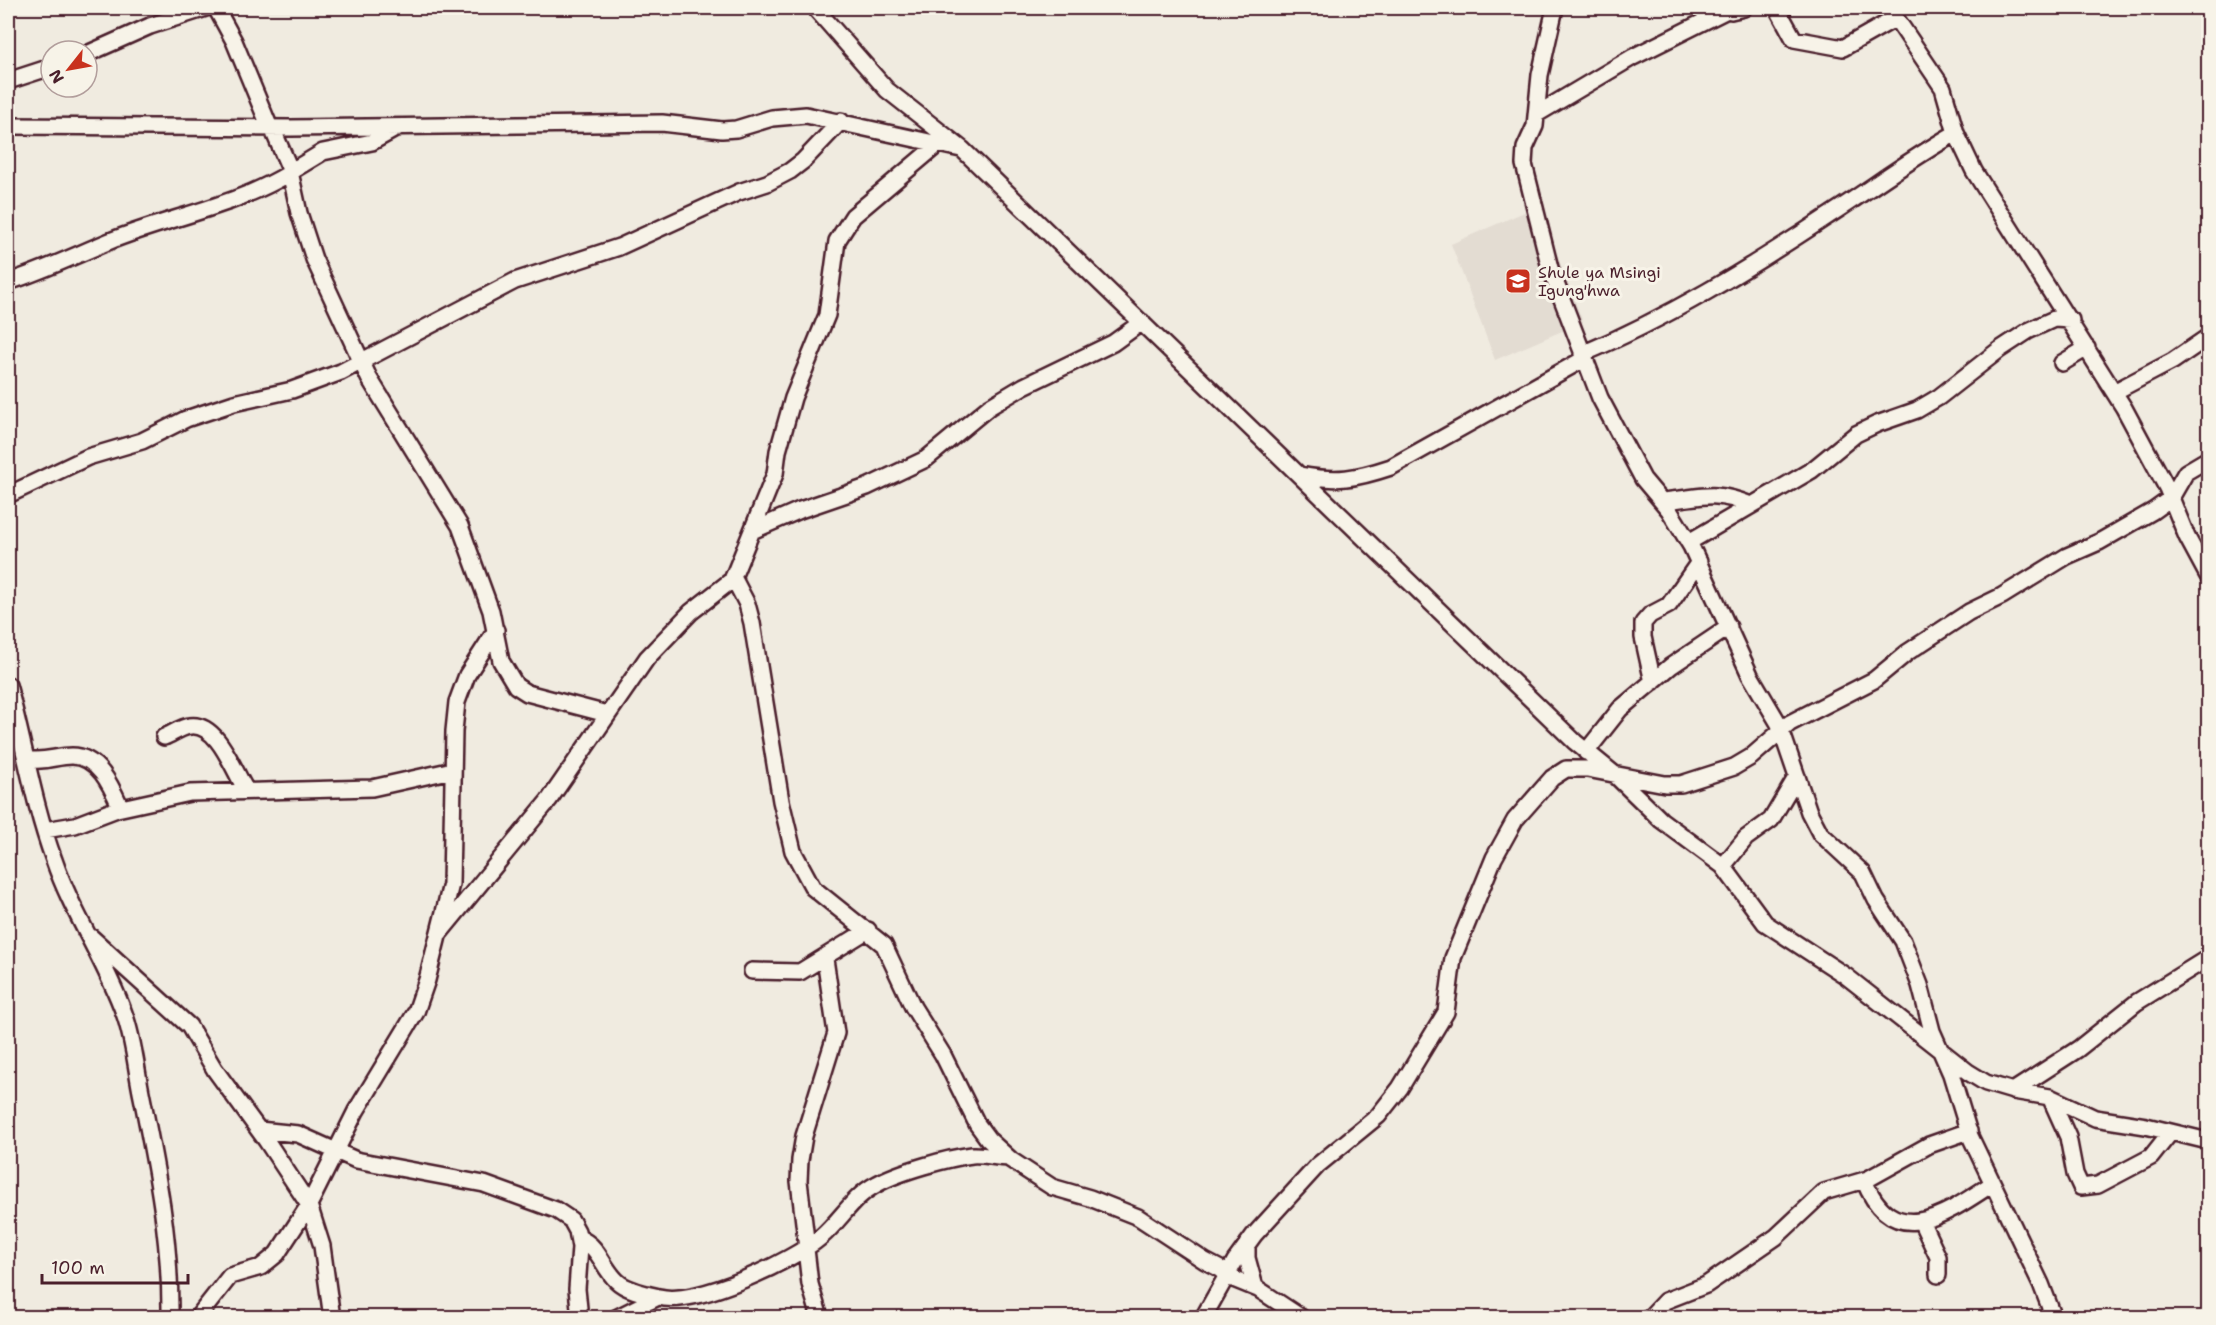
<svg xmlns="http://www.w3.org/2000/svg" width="2216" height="1325" viewBox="0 0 2216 1325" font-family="'Shantell Sans',sans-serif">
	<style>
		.built { fill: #e3dcd2 }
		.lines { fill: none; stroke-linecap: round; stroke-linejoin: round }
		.minor-casing { stroke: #4a1f2b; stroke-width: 20 }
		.minor { stroke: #f7f3e8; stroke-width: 15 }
		.labels { text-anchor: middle; stroke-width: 6; stroke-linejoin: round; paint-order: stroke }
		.poi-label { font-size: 16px; fill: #4a1f2b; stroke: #f7f3e8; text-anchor: start }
	</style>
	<rect width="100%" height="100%" fill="#f0ebe0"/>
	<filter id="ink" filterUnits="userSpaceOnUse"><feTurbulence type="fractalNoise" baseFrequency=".0167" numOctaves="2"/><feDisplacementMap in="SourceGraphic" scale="12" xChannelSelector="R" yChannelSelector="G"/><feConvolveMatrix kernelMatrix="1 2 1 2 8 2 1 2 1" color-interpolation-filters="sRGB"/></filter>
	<g filter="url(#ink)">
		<path class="built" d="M1538,206L1583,322L1495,360L1451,244Z"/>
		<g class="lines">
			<g class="minor-casing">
				<path id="minor" d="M216,8L234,41L270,128
					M815,8L887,90L962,149L1575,742L1613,773L1661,820L1723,866L1765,923L1846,976L1968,1072L1986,1083L2013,1091L2050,1097L2095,1118L2146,1126L2208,1141
					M1555,8L1540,75L1535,126L1525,148L1524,164L1550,268L1600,398L1643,479L1669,510L1691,546L1750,675L1779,724L1809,812L1820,833L1863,873L1876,900L1903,941L1920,985L1932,1031L1951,1074L1970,1136L2041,1284L2054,1318
					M1723,8L1731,11L1744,8
					M1777,8L1794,39L1843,48L1896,18
					M1889,8L1943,88L1956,133L1974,171L2124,408L2167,488L2187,537L2208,576
					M87,54L150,26L206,8
					M8,81L51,67
					M1537,114L1633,57L1727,10
					M8,126L291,128L662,123L722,130L736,129L772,118L806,115L961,149
					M272,128L289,167L299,213L314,259L369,378L460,526L491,611L501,661L516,686L527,693L607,714
					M290,172L323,152L372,142L399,127
					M8,282C43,271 76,255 110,241C170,217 233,207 290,173
					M1582,354C1668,318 1748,269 1825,218C1869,190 1910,159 1956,133
					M2062,363L2087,348
					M2114,392L2173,361L2208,337
					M1300,475C1337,482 1355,479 1391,467L1584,359
					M8,495L88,457L142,441L186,419L234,403L292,390L341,372L515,281L619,247L739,192L767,183L790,171L803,161L841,121
					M1662,501C1702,498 1711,489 1751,505
					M754,530L800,510L867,487L926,459L989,407L1024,386L1113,343L1142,322
					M1689,542L1812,470L1856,434L1877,424L1917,410L1939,397L1999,350L2028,331L2054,319L2071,320
					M733,577L747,604L752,623L781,801L793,851L813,888L884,945L913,1007L943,1055L977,1124L988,1139L1011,1160L1052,1187L1090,1198L1138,1217L1205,1261L1228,1273
					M1653,682L1643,637V623L1650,615L1669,605L1699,562
					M8,685C24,743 33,803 54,860C72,913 105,960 124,1013C134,1040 136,1069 142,1097C157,1171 171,1242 170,1318
					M164,737C172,734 181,727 190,726C218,722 234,772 246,790
					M1586,752L1620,709L1671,666L1729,627
					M26,759C43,763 56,756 72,756C99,756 112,788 121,808
					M45,830L75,825L117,809L190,793L372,788L453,770
					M1723,866L1746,838L1771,820L1797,776
					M438,935L549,800L647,658L691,612L732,580L775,474L778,451L793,398L827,315L837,241L853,216L937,145
					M91,937L189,1026L215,1070L266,1140L309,1205L322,1246L332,1318
					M752,971L800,972L868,930
					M2013,1091L2078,1049L2137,1002L2208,958
					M2050,1097L2068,1137L2075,1174L2081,1187L2098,1185L2151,1157L2170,1133
					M259,1130L298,1134L356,1160L484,1184L556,1210L571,1220L577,1231L580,1247L577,1289L580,1318
					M1864,1180C1893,1252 1945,1215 1992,1184
					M1921,1221L1938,1257V1275
					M579,1238C600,1247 601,1266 617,1281C626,1290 646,1294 659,1297C695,1307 793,1261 821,1237C841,1220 853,1196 877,1184C898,1172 948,1158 972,1155C984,1154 997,1158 1009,1158
					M1247,1244V1258L1255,1287
					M807,1248L799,1181L800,1160L804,1136L836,1033L825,959
					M806,1249L810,1284L820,1318
					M1226,1276L1258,1289L1302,1318
					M197,1318L230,1276L261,1267L277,1254L309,1205L356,1111L416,1012L427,980L451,884L454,731L457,702L467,675L496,630
					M616,1318L658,1297
					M1203,1318L1235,1261L1254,1235L1318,1165L1378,1116L1400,1088L1446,1012L1453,958L1494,858L1515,820L1552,778L1566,769H1587L1665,784H1681L1734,767L1751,757L1790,723L1874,680L1908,652L1969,612L2002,596L2067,556L2099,542L2153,511L2171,498L2186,472L2208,459
					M1649,1318L1665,1301L1706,1285L1776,1237L1824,1192L1868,1179L1929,1145L1969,1131"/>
			</g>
			<use href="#minor" class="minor"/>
		</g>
	</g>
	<defs>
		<g id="school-square" transform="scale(1.35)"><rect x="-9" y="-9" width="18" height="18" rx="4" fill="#c8321e" stroke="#f7f3e8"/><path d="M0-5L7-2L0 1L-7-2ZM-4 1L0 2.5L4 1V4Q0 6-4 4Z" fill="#fff"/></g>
	</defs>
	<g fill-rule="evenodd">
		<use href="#school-square" x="1518" y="281"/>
	</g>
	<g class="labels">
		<g class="poi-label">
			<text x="1538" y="278">Shule ya Msingi<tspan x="1538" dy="18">Igung'hwa</tspan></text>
		</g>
	</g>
	<rect width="2216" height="1325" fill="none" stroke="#f7f3e8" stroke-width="30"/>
	<rect x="15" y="15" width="2186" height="1295" fill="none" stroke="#4a1f2b" stroke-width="2" filter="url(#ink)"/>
	<g transform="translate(69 69) rotate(239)"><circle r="28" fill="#f7f3e8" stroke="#b29e9c" stroke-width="1.5"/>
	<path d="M0-4.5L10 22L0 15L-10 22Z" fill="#c8321e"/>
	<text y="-9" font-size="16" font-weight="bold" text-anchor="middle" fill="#4a1f2b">N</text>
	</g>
	<path d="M42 1274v9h146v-9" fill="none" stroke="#4a1f2b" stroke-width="3"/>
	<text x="51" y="1274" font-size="18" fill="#4a1f2b" stroke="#f7f3e8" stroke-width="4.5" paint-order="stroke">100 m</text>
</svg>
